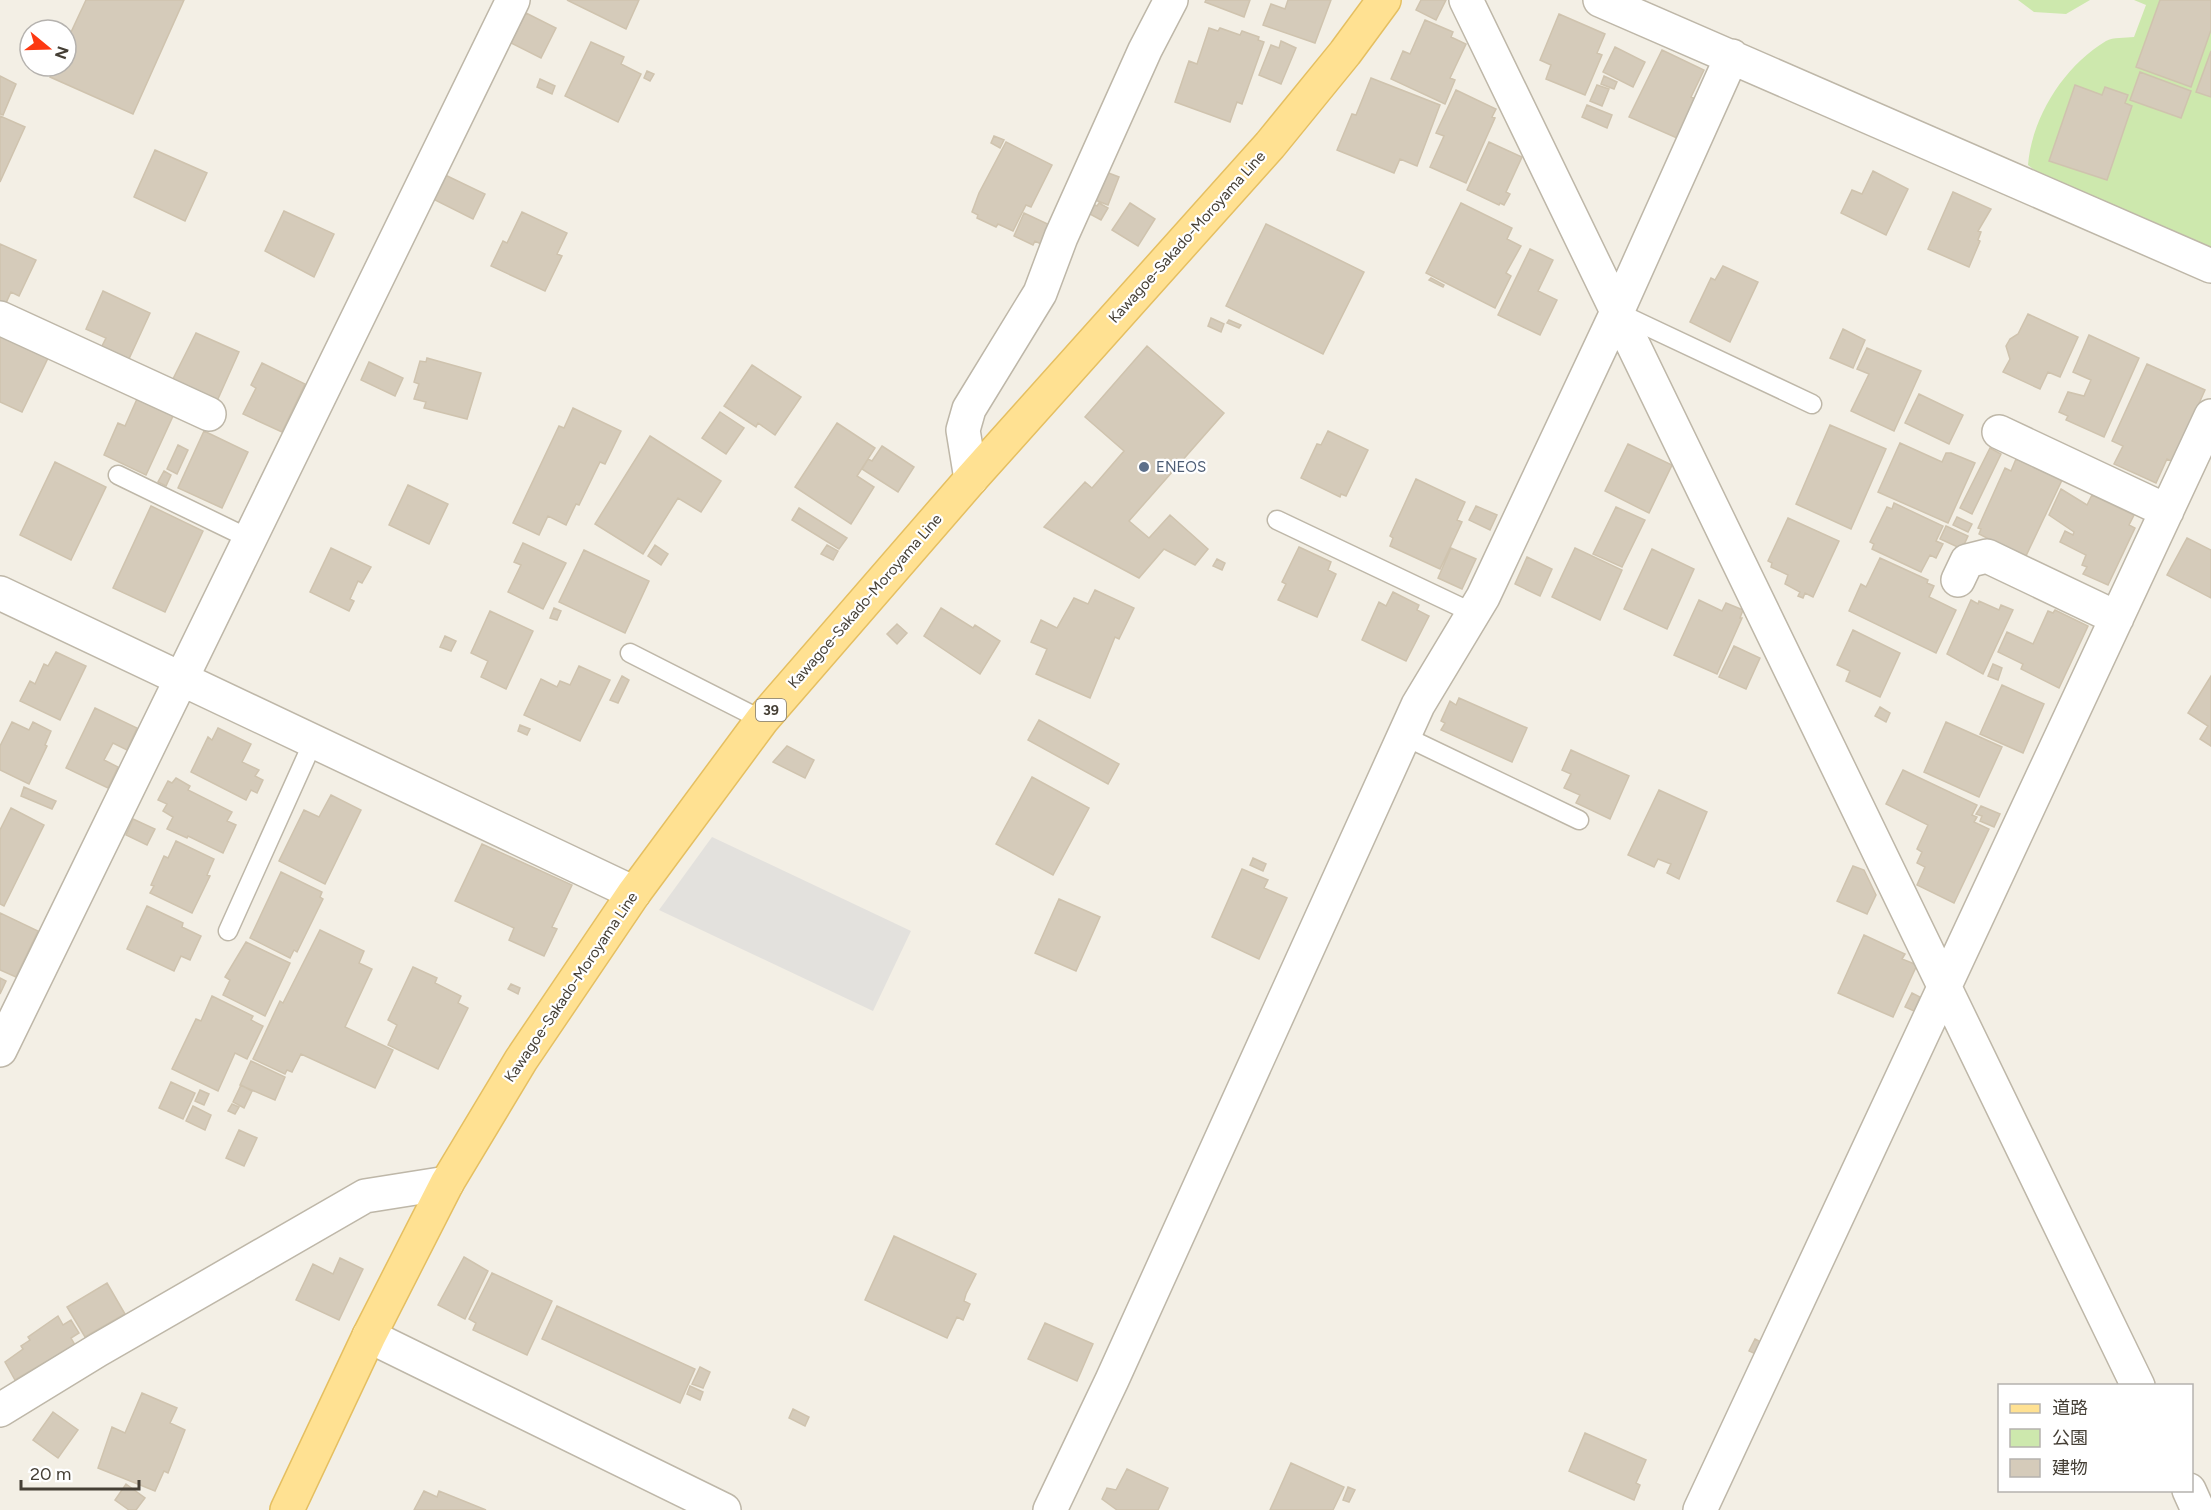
<svg xmlns="http://www.w3.org/2000/svg" width="2211" height="1510" viewBox="0 0 2211 1510" font-family="Figtree,'Noto Sans JP',sans-serif">
	<style>
		.green { fill: #cde8ad }
		.parking { fill: #e3e1dd }
		.building { fill: #d5cbba; stroke: #cfc3ae; stroke-width: 1.5 }
		.lines { fill: none; stroke-linecap: round; stroke-linejoin: round }
		.service-casing { stroke: #beb7a8; stroke-width: 21 }
		.minor-casing { stroke: #beb7a8; stroke-width: 36 }
		.tertiary-casing { stroke: #beb7a8; stroke-width: 36 }
		.primary-casing { stroke: #e5bf61; stroke-width: 36 }
		.service { stroke: #fff; stroke-width: 18 }
		.minor { stroke: #fff; stroke-width: 33 }
		.tertiary { stroke: #fff; stroke-width: 33 }
		.primary { stroke: #ffe192; stroke-width: 33 }
		.service-dot { fill: #5c6f8a; stroke: #fff; stroke-width: 2 }
		.labels { text-anchor: middle; stroke-width: 4.5; stroke-linejoin: round; paint-order: stroke }
		.shield { fill: #fff; stroke: #7d7972; stroke-width: 1.5 }
		.shield-label { font-size: 14px; font-weight: bold; fill: #453f35 }
		.street-label { font-size: 15px; fill: #453f35; stroke: #fff }
		.service-label { font-size: 15px; fill: #4e5e75; stroke: #fff; text-anchor: start }
	</style>
	<rect width="100%" height="100%" fill="#f3efe5"/>
	<path class="green" d="M2018,0H2090L2066,14L2034,12Z
		M2134,0H2211V252L2048,181L2028,165C2032,117 2064,66 2106,41C2113,37 2125,38 2134,37L2146,5Z"/>
	<path class="parking" d="M712,837L911,931L873,1011L659,910Z"/>
	<path class="building" d="M86,0H184L133,114L50,77L55,66H66V43Z
		M567,0H639L626,29Z
		M1206,0H1250L1244,17L1205,2Z
		M1288,0H1331L1315,43L1263,25L1271,4L1285,9Z
		M1421,0H1446L1436,20L1416,10Z
		M2160,0H2211V30L2191,87L2136,67Z
		M526,13L556,28L541,58L511,43Z
		M1559,14L1605,34L1597,53L1602,55L1585,95L1546,79L1551,65L1540,60Z
		M1425,20L1453,32L1451,37L1466,44L1450,78L1455,80L1445,104L1391,79L1403,51L1410,54Z
		M1209,28L1218,31L1220,28L1240,35L1242,31L1259,37L1258,40L1264,42L1242,104L1237,102L1230,122L1175,102L1189,61L1197,64Z
		M1281,41L1296,48L1281,84L1259,75L1271,45L1279,48Z
		M591,42L624,57L621,64L641,74L618,122L565,96Z
		M1615,47L1645,62L1633,87L1603,72Z
		M1662,50L1704,70L1691,97L1696,99L1677,138L1629,117Z
		M2211,51V97L2196,92Z
		M647,71L654,74L650,81L644,78Z
		M2140,72L2191,91L2181,118L2130,100Z
		M0,76L16,84L3,115L0,114Z
		M1604,76L1617,82L1614,89L1601,84Z
		M1371,78L1440,105L1417,166L1400,159L1394,173L1337,150L1352,114L1356,115Z
		M540,79L555,86L552,94L537,87Z
		M1597,85L1609,89L1602,106L1590,101Z
		M2075,85L2102,95L2105,87L2128,95L2125,103L2132,106L2107,180L2049,161Z
		M1456,90L1496,109L1492,117L1495,118L1466,183L1430,167L1444,136L1436,133Z
		M1587,105L1612,115L1607,128L1582,117Z
		M0,116L25,127L0,182Z
		M994,136L1004,140L1000,148L991,143Z
		M1006,142L1052,165L1031,207L1026,205L1013,231L998,224L996,227L977,218L978,215L972,212L979,193Z
		M1489,142L1522,157L1506,192L1510,194L1504,205L1500,203L1499,205L1467,190Z
		M155,150L207,173L185,221L134,197Z
		M1873,171L1908,189L1886,235L1841,213L1852,190L1862,194Z
		M1106,172L1119,177L1108,205L1095,200Z
		M441,173L485,194L473,219L429,197Z
		M1953,192L1991,209L1978,231L1981,232L1978,240L1980,241L1969,267L1928,249Z
		M1099,203L1108,208L1101,220L1088,213L1093,204L1097,206Z
		M1130,203L1155,219L1138,246L1112,230Z
		M1461,203L1512,228L1507,239L1521,246L1506,273L1511,276L1495,308L1426,273Z
		M284,211L334,234L314,277L265,251Z
		M522,212L567,233L557,254L562,256L545,291L491,266L503,241L507,243Z
		M1024,213L1052,226L1043,245L1035,241L1033,245L1014,236Z
		M1266,224L1364,272L1323,354L1226,306Z
		M0,244L36,260L19,296L11,292L6,303L0,301Z
		M1530,249L1553,260L1538,291L1557,300L1540,335L1498,315Z
		M1723,266L1758,282L1730,342L1690,322L1711,278L1715,280Z
		M1431,278L1444,285L1443,287L1429,280Z
		M103,291L150,313L128,361L101,348L106,338L86,329Z
		M2028,314L2078,337L2060,377L2048,372L2040,389L2003,372L2010,359L2006,346L2010,339L2018,334Z
		M1211,318L1224,324L1221,332L1208,326Z
		M1229,320L1241,325L1239,328L1227,323Z
		M1843,329L1865,340L1853,368L1830,358Z
		M196,333L239,352L217,401L172,381Z
		M0,335L48,358L22,412L0,402Z
		M2089,335L2139,358L2104,437L2066,420L2068,416L2059,412L2068,392L2084,396L2091,380L2073,372Z
		M1147,346L1224,413L1129,521L1149,538L1170,515L1208,549L1195,565L1164,549L1139,578L1044,527L1085,482L1092,488L1124,451L1085,417Z
		M1867,348L1921,371L1894,431L1851,411L1869,374L1857,369Z
		M427,358L481,373L467,419L424,408L426,402L414,399L419,384L414,382L420,361L426,362Z
		M369,362L403,378L395,396L361,380Z
		M262,363L305,384L282,432L243,414L256,388L251,385Z
		M2147,364L2205,390L2173,462L2167,459L2156,483L2114,464L2123,446L2112,441Z
		M752,365L801,397L775,435L758,423L756,427L724,406Z
		M1919,394L1963,415L1949,444L1905,423Z
		M137,399L173,416L146,475L104,455L118,423L125,426Z
		M573,408L621,431L605,464L600,462L579,505L576,504L566,525L548,516L539,535L513,523L559,426L564,428Z
		M720,412L744,428L726,454L702,438Z
		M837,423L875,448L857,476L874,487L851,524L795,487Z
		M1830,425L1886,449L1851,529L1796,504Z
		M204,431L248,452L222,508L178,488Z
		M1328,431L1368,450L1346,496L1341,494L1340,497L1301,478L1317,444L1321,445Z
		M650,436L721,481L701,512L678,498L643,554L595,524Z
		M1900,443L1942,462L1946,453H1951L1975,463L1948,523L1878,492Z
		M1628,444L1672,465L1649,513L1605,491Z
		M178,445L188,450L177,474L167,469Z
		M882,446L914,467L898,492L862,469L868,459L872,461Z
		M1990,448L2001,454L1972,514L1960,508Z
		M2016,459L2062,480L2025,558L1979,534L1981,529L1978,528L2005,468L2011,471Z
		M55,462L106,487L71,560L20,535Z
		M164,471L171,475L166,486L158,482Z
		M1416,479L1465,502L1457,520L1462,522L1440,569L1390,546L1393,538L1390,536Z
		M408,485L448,504L429,544L389,525Z
		M2061,489L2087,505L2092,495L2134,515L2129,525L2135,528L2108,585L2083,574L2087,567L2082,565L2086,555L2060,542L2065,531L2073,535L2074,532L2049,515Z
		M1894,503L1943,526L1936,541L1943,544L1936,558L1930,555L1921,572L1872,549L1874,544L1870,542L1887,507L1892,509Z
		M151,506L203,531L165,612L113,588Z
		M1476,506L1497,515L1490,530L1469,520Z
		M1616,507L1645,520L1622,567L1593,554Z
		M799,508L847,538L839,549L792,520Z
		M1957,517L1972,524L1968,532L1953,525Z
		M1788,518L1839,541L1813,597L1805,593L1803,598L1798,596L1800,592L1785,584L1788,575L1771,567L1772,563L1768,561Z
		M1946,526L1968,536L1962,549L1940,539Z
		M2187,538L2211,550V598L2167,575Z
		M523,543L566,563L543,609L508,592L521,565L514,562Z
		M655,545L668,554L661,565L648,556Z
		M827,545L838,551L833,560L821,554Z
		M1299,547L1331,562L1328,570L1336,574L1317,617L1278,600L1286,584L1282,582Z
		M331,548L371,567L362,583L358,581L350,599L354,601L349,611L310,592Z
		M1451,548L1476,559L1462,589L1438,578Z
		M1575,548L1622,570L1600,620L1552,597Z
		M1652,549L1694,569L1667,629L1624,609Z
		M584,550L649,581L625,633L559,602Z
		M1527,557L1552,569L1540,596L1515,584Z
		M1880,558L1928,580L1927,583L1934,586L1929,597L1956,610L1936,653L1849,611L1861,584L1866,587Z
		M1217,559L1225,563L1222,570L1213,566Z
		M1095,590L1134,608L1119,639L1115,637L1090,698L1036,674L1047,649L1031,642L1041,620L1057,628L1074,598L1088,604Z
		M1393,592L1419,605L1417,610L1429,616L1406,661L1362,640L1379,602L1386,606Z
		M1699,600L1722,611L1726,603L1743,610L1740,618H1742L1717,674L1674,655Z
		M1971,600L1978,604L1979,601L1999,610L2001,605L2013,610L1983,674L1947,654Z
		M554,608L561,611L557,620L550,618Z
		M941,608L973,628L975,625L1000,641L980,674L924,636Z
		M2055,610L2088,626L2059,688L2021,669L2023,664L1998,652L2007,632L2033,644L2048,611L2053,613Z
		M490,611L533,631L506,689L481,677L488,661L471,653Z
		M897,624L907,633L897,644L887,634Z
		M1853,630L1900,653L1880,697L1846,681L1850,671L1837,665Z
		M445,636L456,641L451,651L440,647Z
		M1734,646L1760,658L1746,689L1719,677Z
		M56,652L86,666L60,720L20,701L30,681L35,684L44,664L48,666Z
		M1993,664L2002,668L1998,680L1988,676Z
		M579,666L610,680L580,741L524,715L541,679L557,687L560,681L570,685Z
		M622,676L629,680L618,703L610,700Z
		M2211,676V746L2200,739L2208,726L2188,713Z
		M2002,685L2044,704L2023,753L1980,734Z
		M1459,698L1527,728L1512,762L1441,730L1445,723L1441,721L1450,701L1456,705Z
		M1880,707L1890,713L1886,722L1875,716Z
		M95,708L137,728L127,750L113,743L104,760L118,767L108,788L66,768Z
		M1039,720L1119,764L1108,784L1028,740Z
		M12,722L29,730L33,722L51,731L45,745L47,746L29,784L0,770V746Z
		M1946,722L2002,747L1979,797L1924,772Z
		M520,725L530,729L527,735L518,731Z
		M218,728L251,744L242,762L259,770L255,776L263,780L257,793L251,790L246,800L191,772L208,737L212,740Z
		M787,746L814,760L805,778L773,762Z
		M1571,750L1629,776L1610,819L1576,803L1580,795L1564,788L1571,774L1562,770Z
		M1903,770L1977,805L1972,815L1977,817L1974,822L1989,829L1954,903L1917,885L1925,867L1917,863L1922,852L1917,849L1928,825L1886,804Z
		M1032,777L1089,808L1053,875L996,844Z
		M176,778L190,786L188,790L232,812L227,821L236,825L223,853L188,836L187,838L167,829L173,817L163,811L167,804L158,800L168,781L172,783Z
		M24,787L56,801L52,809L21,796Z
		M1659,790L1707,812L1679,879L1667,873L1671,864L1658,859L1654,867L1628,855Z
		M331,795L361,810L325,884L279,861L304,810L319,817Z
		M1981,806L2000,814L1994,827L1980,821L1982,816L1976,814Z
		M11,808L44,825L4,906L0,904V830Z
		M133,819L155,829L147,845L126,835Z
		M176,841L214,859L207,875L210,876L192,913L150,893L154,886L151,885L164,856L168,858Z
		M482,844L572,885L552,927L557,929L544,956L509,940L514,928L455,901Z
		M1253,858L1266,864L1263,871L1250,865Z
		M1853,866L1864,870L1876,895L1867,914L1837,901Z
		M1242,869L1268,880L1264,888L1287,898L1259,959L1212,937Z
		M281,872L322,892L320,897L323,899L297,952L294,950L290,958L250,938Z
		M1059,899L1100,917L1076,971L1035,953Z
		M147,906L183,923L182,927L201,936L190,960L181,956L174,971L127,949Z
		M0,913L38,931L16,977L0,970Z
		M320,930L364,951L359,963L372,969L345,1027L393,1050L375,1088L301,1054L292,1072L287,1070L285,1074L253,1059L280,1001L283,1003Z
		M1864,935L1905,954L1902,959L1917,965L1893,1017L1838,993Z
		M246,942L290,963L265,1016L223,995L230,980L225,977Z
		M413,967L437,978L435,983L461,996L458,1003L468,1008L438,1069L388,1045L397,1025L388,1020Z
		M0,978L6,981L0,994Z
		M511,984L520,988L518,994L508,989Z
		M1912,993L1920,997L1914,1011L1905,1007Z
		M212,996L253,1016L251,1020L263,1026L247,1059L235,1053L218,1091L172,1069L196,1019L201,1021Z
		M251,1061L285,1077L275,1100L240,1085Z
		M171,1082L195,1093L183,1119L159,1108Z
		M241,1085L252,1091L244,1108L233,1102Z
		M200,1090L209,1094L204,1105L195,1101Z
		M232,1104L239,1107L235,1114L228,1111Z
		M193,1106L211,1115L205,1130L186,1121Z
		M239,1130L257,1138L244,1166L226,1158Z
		M894,1236L976,1274L966,1294L964,1301L970,1304L963,1320L957,1317L947,1338L865,1300Z
		M464,1257L488,1271L465,1319L438,1305Z
		M340,1258L363,1269L339,1320L296,1300L313,1264L333,1274Z
		M492,1273L552,1301L527,1355L473,1330L476,1323L469,1319Z
		M107,1283L125,1314L85,1337L67,1307Z
		M557,1306L695,1369L680,1403L542,1339Z
		M58,1316L63,1325L71,1320L79,1333L71,1338L75,1345L15,1380L5,1362L23,1349L21,1346L30,1340L28,1337Z
		M1045,1323L1093,1344L1077,1381L1028,1359Z
		M1755,1339L1763,1343L1758,1355L1749,1351Z
		M700,1367L710,1372L703,1388L692,1384Z
		M690,1386L703,1392L700,1400L687,1394Z
		M142,1393L177,1408L170,1423L185,1430L168,1473L164,1471L155,1491L98,1468L112,1427L125,1433Z
		M793,1409L809,1417L805,1426L789,1418Z
		M53,1412L78,1430L58,1458L33,1440Z
		M1585,1433L1646,1460L1636,1483L1640,1485L1634,1500L1569,1471Z
		M1291,1463L1344,1487L1333,1510H1270Z
		M1127,1469L1168,1488L1158,1510H1117L1102,1499L1107,1488L1116,1490Z
		M126,1484L145,1498L136,1510H129L115,1500Z
		M1348,1487L1355,1490L1349,1502L1343,1500Z
		M424,1491L437,1497L439,1491L486,1510H414Z"/>
	<g class="lines">
		<g class="service-casing">
			<path id="service" d="M1621,314L1812,404
				M118,475L250,539
				M1277,520L1473,613
				M630,653L762,720
				M1404,736L1579,820
				M228,931L313,742"/>
		</g>
		<g class="minor-casing">
			<path id="minor" d="M1466,0L2138,1386
				M1600,0L2211,266
				M0,318L209,414
				M1999,432L2167,511
				M971,479L963,430L969,409L1040,293L1061,237L1145,50L1171,0
				M1958,580L1967,561L1987,556L2117,618
				M0,593L634,893
				M0,1050L513,0
				M0,1410L98,1350L365,1196L447,1183
				M2189,1490L2198,1510
				M1050,1510L1112,1380L1418,705L1483,597L1617,312L1732,56
				M1700,1510L2211,416"/>
		</g>
		<g class="tertiary-casing">
			<path id="tertiary" d="M369,1336L724,1510"/>
		</g>
		<g class="primary-casing">
			<path id="primary" d="M287,1510L369,1336L447,1183L521,1060L634,893L762,720L971,479L1270,145L1345,53L1384,0"/>
		</g>
		<use href="#service" class="service"/>
		<use href="#minor" class="minor"/>
		<use href="#tertiary" class="tertiary"/>
		<use href="#primary" class="primary"/>
	</g>
	<circle class="service-dot" cx="1144" cy="467" r="6"/>
	<g class="labels">
		<rect class="shield" x="756" y="699" width="30" height="22" rx="4.5"/>
		<g class="shield-label">
			<text x="771" y="715">39</text>
		</g>
		<g class="street-label">
			<text transform="translate(1187 237) rotate(-48)" y="5">Kawagoe-Sakado-Moroyama Line</text>
			<text transform="translate(865 601) rotate(-49)" y="5">Kawagoe-Sakado-Moroyama Line</text>
			<text transform="translate(571 987) rotate(-56)" y="5">Kawagoe-Sakado-Moroyama Line</text>
		</g>
		<g class="service-label">
			<text x="1156" y="472">ENEOS</text>
		</g>
	</g>
	<rect x="1998" y="1384" width="195" height="108" fill="#ffffff" stroke="#b5b2ae" stroke-width="1.5"/>
	<rect x="2010" y="1404" width="30" height="9" fill="#ffe192" stroke="#b5b2ae" stroke-width="1.5"/>
	<text x="2052" y="1414" font-size="18" fill="#453f35">道路</text>
	<rect x="2010" y="1429" width="30" height="18" fill="#cde8ad" stroke="#b5b2ae" stroke-width="1.5"/>
	<text x="2052" y="1444" font-size="18" fill="#453f35">公園</text>
	<rect x="2010" y="1459" width="30" height="18" fill="#d5cbba" stroke="#b5b2ae" stroke-width="1.5"/>
	<text x="2052" y="1474" font-size="18" fill="#453f35">建物</text>
	<g transform="translate(48 48) rotate(109)"><circle r="28" fill="#ffffff" stroke="#b5b2ae" stroke-width="1.5"/>
	<path d="M0-4.5L10 22L0 15L-10 22Z" fill="#fd3912"/>
	<text y="-9" font-size="16" font-weight="bold" text-anchor="middle" fill="#453f35">N</text>
	</g>
	<path d="M21 1480v9h118v-9" fill="none" stroke="#453f35" stroke-width="3"/>
	<text x="30" y="1480" font-size="18" fill="#453f35" stroke="#ffffff" stroke-width="4.5" paint-order="stroke">20 m</text>
</svg>
